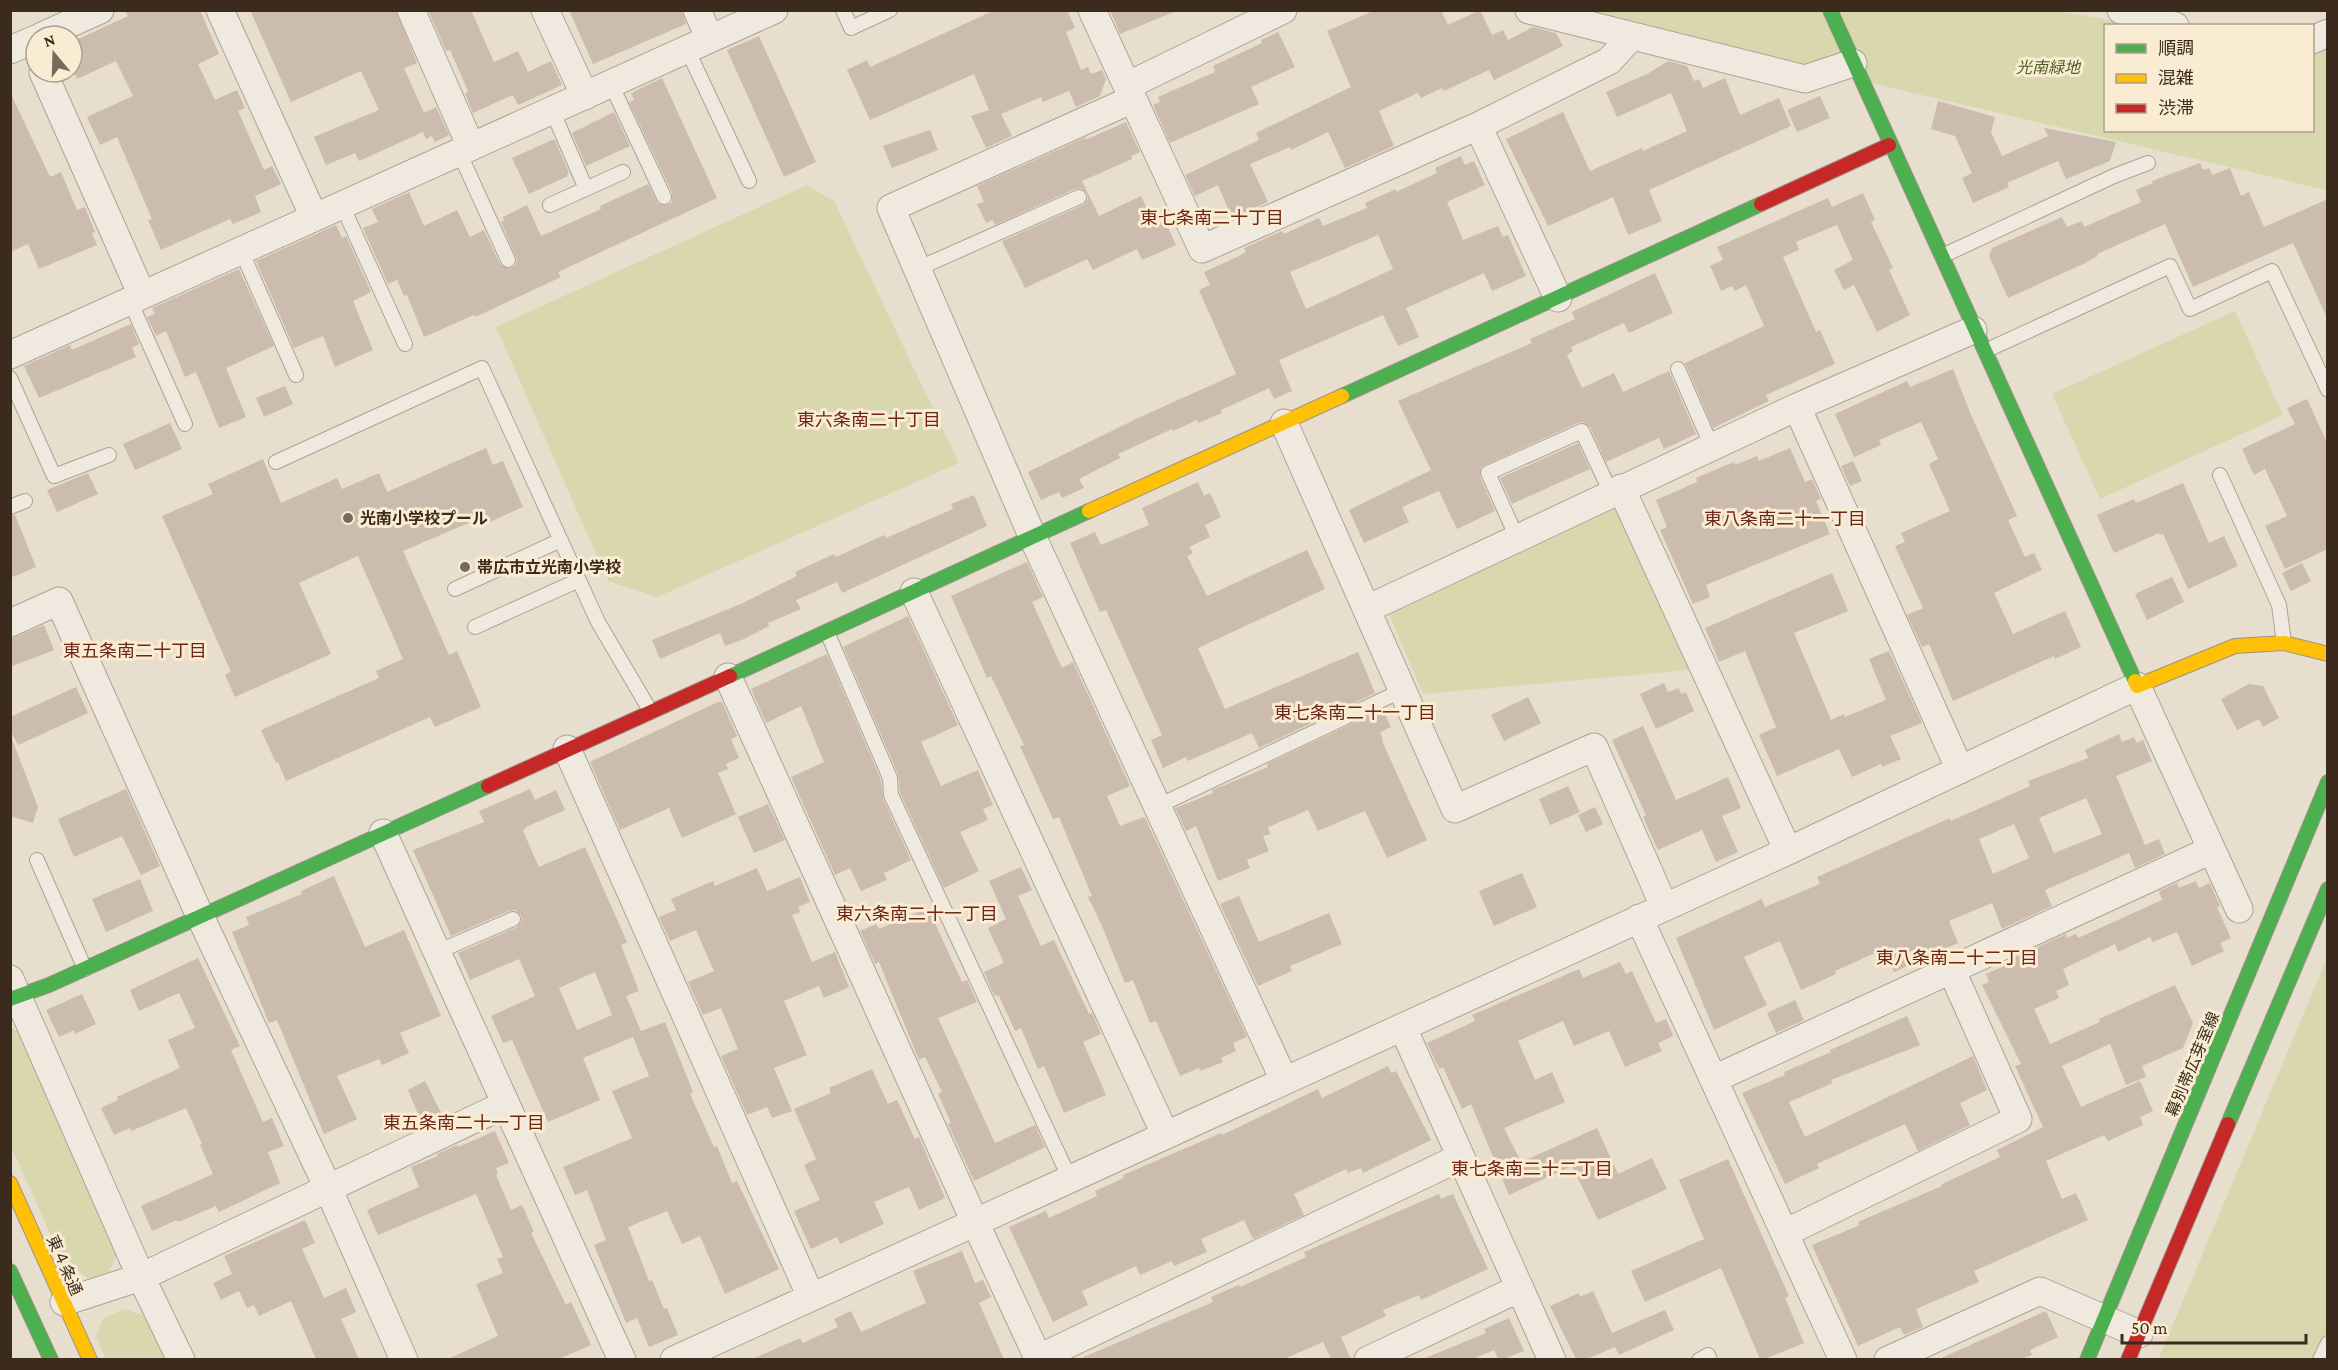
<svg xmlns="http://www.w3.org/2000/svg" width="2338" height="1370" viewBox="0 0 2338 1370" font-family="'Crimson Pro','Noto Sans JP',serif">
	<style>
		.green { fill: #d9d7ae }
		.building { fill: #ccbcad; fill-rule: evenodd }
		.lines { fill: none; stroke-linecap: round; stroke-linejoin: round }
		.lane-casing { stroke: #aca396; stroke-width: 16 }
		.street-casing { stroke: #aca396; stroke-width: 29 }
		.fast-casing { stroke: #9c9286; stroke-width: 16 }
		.slow-casing { stroke: #9c9286; stroke-width: 16 }
		.jam-casing { stroke: #9c9286; stroke-width: 16 }
		.lane { stroke: #efe9df; stroke-width: 14 }
		.street { stroke: #efe9df; stroke-width: 27 }
		.fast { stroke: #4caf50; stroke-width: 14 }
		.slow { stroke: #ffc107; stroke-width: 14 }
		.jam { stroke: #c62828; stroke-width: 14 }
		.poi-dot { fill: #786a5b; stroke: #f9ecd2; stroke-width: 2 }
		.labels { text-anchor: middle; stroke-width: 6; stroke-linejoin: round; paint-order: stroke }
		.park-label { font-size: 16px; font-style: italic; fill: #4f5b21; stroke: #f9ecd2 }
		.poi-label { font-size: 16px; font-weight: bold; fill: #3c2b1d; stroke: #f9ecd2; text-anchor: start }
		.street-label { font-size: 16px; fill: #3c2b1d; stroke: #f9ecd2 }
		.neighbourhood-label { font-size: 18px; fill: #6d2618; stroke: #f9ecd2 }
	</style>
	<rect width="100%" height="100%" fill="#e7decd"/>
	<path class="green" d="M2050,10L2099,18L2129,25L2106,26V130H2312L2313,55L2327,48V190L1909,92L1578,11Z
		M807,185L834,201L959,463L657,597L608,581L496,327Z
		M2235,311L2283,415L2100,499L2052,394Z
		M1615,509L1689,670L1423,694L1389,614Z
		M2327,958V1359L2158,1360Z
		M10,1027L26,1036L118,1253L109,1272L89,1279L61,1258L11,1146Z
		M125,1309L147,1317L167,1359H106L96,1337L103,1318Z"/>
	<path class="building" d="M125,10H200L219,54L198,64L215,100L237,90L245,108L238,111L264,170L272,166L281,184L255,196L261,212L233,224L230,219L161,250L148,220L152,219L117,137L100,145L87,117L133,96L116,61L77,79L72,68V42L128,16Z
		M250,10H396L417,63L404,68L424,113L436,107L449,135L435,142L432,136L426,139L423,132L359,161L355,153L326,165L314,137L379,110L361,71L291,102Z
		M428,10H471L494,62L518,51L528,72L551,61L562,85L518,105L513,95L473,113L465,94L468,91L450,50L446,51Z
		M569,10H682L686,24L593,64Z
		M995,10H1067L1075,28L1066,32L1081,70L1088,67L1091,74L1102,70L1106,79L1100,96L1076,107L1069,91L1043,102L1041,97L1001,114L1012,136L986,148L971,116L989,110L974,74L870,120L847,70L867,60L870,67Z
		M1110,10H1176V11L1120,34Z
		M1441,10L1448,25L1480,10L1492,35L1503,30L1508,40L1533,27L1556,33L1563,46L1494,80L1489,70L1444,91L1442,88L1421,98L1418,93L1379,111L1394,146L1345,168L1328,132L1291,150L1290,147L1250,164L1268,202L1232,218L1218,185L1195,196L1185,175L1259,140L1256,133L1351,87L1327,31L1373,11Z
		M1278,32L1295,67L1251,87L1259,104L1170,143L1153,105L1160,102L1158,97L1215,72L1213,66L1262,43L1261,40Z
		M759,36L816,162L784,177L727,50Z
		M1668,61L1687,66L1694,81L1699,79L1703,88L1725,78L1740,115L1779,98L1791,126L1649,190L1662,221L1628,235L1613,197L1548,226L1506,139L1563,112L1590,171L1642,148L1643,151L1687,131L1671,93L1617,117L1606,92L1649,73Z
		M662,78L717,198L558,272L561,277L475,317L474,315L424,337L407,295L404,296L397,280L388,284L363,228L378,222L372,209L409,192L424,226L457,210L470,237L484,230L500,264L508,269L515,266L517,260L501,222L504,220L503,217L527,205L541,236L601,209L600,206L648,184L658,204L667,205L672,202V193L629,102L634,100L631,93Z
		M10,92L50,177L61,172L77,210L85,207L95,232L92,233L97,245L39,269L28,244L10,252Z
		M1820,96L1830,118L1797,132L1787,110Z
		M1938,101L1995,117L1991,132L2002,156L2048,136L2044,128L2116,142L2110,161L2066,179L2058,161L2007,183L2009,187L1973,203L1962,178L1972,173L1955,136L1931,129Z
		M614,112L630,146L586,166L572,133Z
		M1126,122L1140,152L1131,156L1132,159L1082,181L1099,216L1141,196L1152,219L1156,218L1158,224L1165,221L1176,245L1142,260L1137,249L1093,270L1087,259L1025,288L1002,241L1083,205L1088,199L1087,193L1081,188L1075,189L995,225L993,220L986,223L977,204L984,202L977,186L1086,137L1085,140Z
		M930,130L938,150L892,168L883,146Z
		M552,140H555L569,173L567,174L568,176L529,194L512,158Z
		M1461,156L1465,165L1474,161L1485,185L1447,202L1463,240L1498,226L1503,237L1508,235L1526,276L1492,291L1484,273L1406,308L1419,337L1398,346L1383,315L1279,360L1292,391L1274,399L1269,388L1221,410L1222,413L1198,423L1197,420L1173,431L1172,429L1118,454L1120,458L1079,479L1084,488L1062,498L1059,492L1041,500L1028,472L1138,418L1236,374L1199,290L1210,285L1204,272L1239,256L1246,252L1244,248L1282,231L1284,234L1319,218L1323,226L1367,208L1365,203L1396,189V192L1437,173L1435,168ZM1378,235L1393,269L1306,309L1290,272Z
		M2200,163L2203,170L2209,168L2212,175L2230,168L2241,196L2249,192L2264,227L2328,199V320L2293,243L2193,287L2165,224L2097,254L2098,256L2083,264L2008,298L1989,256L1992,248L2062,217L2067,227L2082,221L2084,227L2141,202L2136,190L2153,183L2152,181Z
		M1863,193L1875,220L1871,222L1893,268L1889,270L1910,315L1877,332L1854,285L1844,290L1834,270L1853,260L1837,225L1796,242L1799,250L1783,257L1816,332L1820,330L1835,364L1766,395L1769,401L1713,428L1685,363L1764,326L1746,285L1735,291L1732,286L1721,291L1710,266L1723,260L1717,247L1828,198L1832,207Z
		M336,225L342,238L346,236L371,292L353,301L373,350L335,367L323,336L294,348L256,261Z
		M239,269L274,346L226,368L246,417L219,428L196,372L185,377L166,331L156,336L147,317L155,314L152,308Z
		M1655,273L1673,313L1629,333L1624,323L1571,347L1573,351L1567,355L1582,388L1614,373L1623,392L1669,371L1696,434L1664,449L1659,438L1606,462L1590,427L1583,422L1578,423L1481,467L1480,477L1495,511L1457,529L1439,491L1402,507L1409,522L1364,543L1349,510L1431,470L1398,401L1532,343L1530,339L1575,319L1572,312Z
		M131,324L139,344L132,348L136,357L39,398L24,366L70,345L72,350Z
		M1953,369L1971,415L2017,516L2008,520L2025,557L2034,553L2042,570L1994,593L2013,634L2065,611L2081,647L2055,659L2054,656L1953,701L1929,644L1922,647L1907,615L1923,608L1895,546L1905,542L1901,533L1950,511L1929,464L1938,459L1921,422L1879,440L1881,445L1854,457L1835,414L1907,381L1910,387Z
		M285,386L293,404L264,417L256,398Z
		M2307,399L2328,445V549L2285,569L2265,526L2287,516L2265,469L2254,475L2242,449L2295,424L2287,408Z
		M170,423L182,449L135,470L123,444Z
		M1578,443L1590,469L1512,504L1500,478Z
		M486,448L493,465L503,461L523,507L483,525L480,518L403,551L449,655L457,651L481,707L435,727L430,717L286,781L278,762L276,763L261,730L379,678L376,671L403,659L358,556L299,583L331,654L235,697L225,675L231,672L162,516L213,494L208,484L263,459L281,503L337,478L342,489L379,473L387,492Z
		M1790,448L1805,482L1812,479L1821,499L1816,501L1830,534L1706,585L1710,597L1693,604L1660,530L1667,527L1656,500L1697,482L1696,478L1734,462L1735,465L1757,456L1759,461Z
		M1853,461L1862,481L1850,486L1841,466Z
		M88,473L98,494L57,512L47,490Z
		M1198,482L1204,496L1210,493L1221,517L1205,525L1210,537L1189,547L1193,553L1187,556L1207,596L1307,550L1325,589L1198,648L1225,709L1358,652L1375,693L1259,748L1252,733L1188,761L1186,757L1163,768L1151,740L1162,735L1106,610L1100,612L1070,543L1095,532L1101,545L1149,525L1142,508Z
		M2183,483L2209,543L2224,536L2238,566L2188,589L2163,534L2160,535L2159,533L2114,553L2097,515L2134,499L2136,503Z
		M974,495L987,526L842,593L837,582L796,600L801,609L768,623L769,626L744,639L725,646L720,633L660,659L652,640L741,604L797,576L795,572L834,554L836,557L884,535L886,538L953,509L951,504Z
		M15,515L36,567L10,578V516Z
		M1027,562L1043,597L1032,602L1062,668L1073,662L1130,786L1107,796L1120,826L1144,817L1146,820L1247,1037L1233,1043L1236,1051L1221,1058L1223,1062L1200,1071L1199,1068L1180,1076L1156,1021L1150,1023L1133,980L1125,983L1102,926L1088,897L1092,896L1059,817L1053,819L1020,746L1024,745L991,676L987,678L951,596Z
		M2302,563L2311,581L2291,591L2282,573Z
		M1832,573L1848,611L1794,633L1831,720L1844,714L1845,717L1886,700L1869,659L1889,651L1922,723L1890,736L1901,759L1882,767L1881,764L1852,777L1839,749L1777,776L1759,735L1776,727L1745,651L1719,662L1705,628Z
		M2172,577L2184,602L2147,620L2135,594Z
		M908,616L958,725L921,742L941,786L978,770L993,805L983,809L988,820L960,832L979,871L944,888L900,793L898,774L843,647Z
		M44,625L54,650L10,667V639Z
		M827,654L881,780L883,799L911,860L884,873L887,880L861,891L850,868L835,875L791,777L824,762L801,706L766,723L751,689Z
		M1664,683L1668,692L1679,688L1681,694L1686,692L1694,711L1656,729L1640,694Z
		M2249,684L2263,686L2279,718L2263,727L2259,719L2237,730L2221,699Z
		M76,687L88,713L18,745L10,730V717Z
		M1528,697L1541,723L1504,741L1491,715Z
		M718,702H722L737,736L731,739L739,758L726,764L728,769L718,773L736,814L682,838L669,808L620,830L590,762Z
		M1383,709L1391,727L1380,732L1383,740L1382,741L1427,840L1387,858L1365,811L1318,831L1308,810L1268,827L1270,834L1263,836L1269,851L1247,860L1250,868L1218,881L1196,826L1186,831L1175,808L1213,793L1212,790L1220,787L1268,767L1267,764Z
		M1643,726L1676,800L1728,777L1741,808L1722,816L1738,852L1716,862L1702,830L1658,850L1643,817L1646,815L1612,740Z
		M2119,734L2122,742L2134,737L2137,743L2143,740L2152,761L2116,776L2145,845L2159,839L2165,854L2135,868L2129,853L2045,890L2052,906L2002,929L1992,903L1949,921L1958,943L1894,972L1884,949L1835,971L1836,974L1801,990L1780,941L1744,957L1767,1005L1714,1030L1676,938L1762,899L1765,907L1820,884L1817,877L1950,818L1951,821L2030,786L2028,781L2088,758L2085,750ZM2086,798L2102,834L2054,853L2039,818ZM2014,824L2029,858L1993,874L1979,839Z
		M12,739L38,807L33,823L10,816Z
		M1568,786L1580,812L1550,825L1539,799Z
		M126,789L160,866L141,875L122,836L74,857L58,819Z
		M530,789L535,800L556,790L565,810L526,827L523,831L539,867L585,847L627,942L621,945L639,991L626,996L641,1031L665,1022L693,1092L690,1094L714,1147L717,1146L732,1183L737,1181L779,1269L725,1294L700,1236L682,1244L667,1211L628,1227L649,1281L652,1280L664,1309L667,1308L678,1335L649,1347L637,1318L626,1323L594,1245L606,1240L587,1190L575,1195L563,1167L632,1138L612,1091L649,1076L633,1037L583,1058L600,1100L548,1122L512,1040L503,1043L491,1016L535,996L519,959L470,980L458,953L517,927L522,921L521,915L515,910L509,911L451,936L413,850L484,822L479,811ZM595,972L612,1015L577,1030L559,988Z
		M768,804L785,840L754,853L738,817Z
		M1595,807L1603,824L1586,832L1578,815Z
		M1021,867L1032,890L1018,896L1041,946L1054,940L1089,1014L1092,1013L1101,1034L1083,1042L1106,1095L1064,1113L1044,1066L1038,1069L1021,1028L1015,1031L999,996L994,995L984,972L1004,963L988,928L1006,919L989,881Z
		M757,868L767,891L800,877L810,902L798,907L800,912L792,915L812,962L835,952L849,987L824,998L819,986L784,1001L807,1055L774,1068L792,1111L772,1118L767,1107L747,1115L721,1056L738,1049L721,1008L703,1015L688,982L714,971L696,930L670,941L659,917L676,910L671,899L713,881L715,886Z
		M1522,873L1537,907L1494,926L1479,891Z
		M334,876L365,947L404,930L441,1016L400,1033L409,1053L382,1065L379,1059L337,1076L357,1119L324,1134L277,1020L269,1023L232,932L249,925L246,917L302,894L301,891Z
		M140,879L153,911L106,932L92,899Z
		M2196,881L2199,888L2210,883L2220,906L2217,907L2231,938L2220,943L2224,951L2192,966L2177,932L2153,942L2150,937L2118,952L2115,944L2063,969L2069,985L2056,991L2059,998L2034,1009L2050,1044L2100,1022L2099,1019L2175,985L2193,1023L2183,1048L2142,1066L2146,1077L2126,1085L2110,1044L2062,1066L2081,1107L2140,1081L2153,1111L2140,1117L2143,1125L2108,1141L2104,1135L2046,1161L2062,1199L2076,1193L2088,1220L1974,1271L1979,1282L1916,1309L1923,1327L1904,1335L1900,1327L1858,1346L1812,1245L1860,1225L1858,1222L1942,1186V1184L2000,1157L1997,1150L2043,1127L2015,1066L2021,1064L1982,985L1989,982L1986,974L2016,961L2014,958L2066,934L2067,938L2076,934L2078,938L2162,900L2159,891L2177,883L2179,888Z
		M1239,896L1259,942L1329,913L1342,944L1290,966L1292,971L1258,986L1220,904Z
		M928,908L962,982L967,980L977,1002L938,1018L995,1143L1035,1125L1045,1147L974,1181L948,1124L951,1123L938,1094L942,1092L925,1057L919,1060L879,962L875,964L860,931L876,924L879,929Z
		M198,958L240,1046L231,1050L263,1122L272,1118L284,1146L268,1152L280,1183L219,1212L216,1206L178,1222L177,1220L152,1231L141,1206L213,1174L200,1145L202,1144L186,1108L131,1131L130,1128L114,1135L101,1108L118,1100L117,1097L180,1068L168,1040L195,1028L179,993L139,1011L130,990Z
		M1620,962L1626,974L1632,971L1656,1023L1666,1019L1673,1036L1658,1043L1662,1051L1625,1067L1609,1031L1574,1046L1563,1021L1518,1041L1535,1080L1552,1072L1565,1102L1504,1128L1521,1162L1597,1128L1618,1174L1652,1158L1667,1189L1598,1220L1572,1166L1509,1195L1471,1104L1462,1109L1443,1067L1439,1069L1427,1043L1475,1021L1472,1015L1579,969L1583,978Z
		M82,994L96,1024L75,1034L74,1030L59,1037L46,1010Z
		M1795,1000L1804,1020L1776,1033L1767,1013Z
		M1907,1016L1920,1045L1831,1080L1833,1083L1789,1102L1805,1137L1973,1056L1987,1090L1960,1103L1970,1125L1918,1151L1905,1124L1817,1164L1819,1168L1785,1184L1742,1093L1785,1075L1784,1072L1831,1052L1830,1050Z
		M1388,1066L1391,1073L1396,1071L1431,1140L1363,1173L1361,1168L1348,1173L1346,1169L1294,1194L1304,1215L1253,1239L1244,1220L1201,1239L1207,1252L1174,1266L1172,1261L1140,1275L1136,1266L1082,1291L1088,1305L1053,1322L1009,1227L1046,1211L1049,1218L1097,1196L1095,1191L1124,1178L1123,1175L1221,1133L1222,1135L1318,1089L1322,1098Z
		M872,1069L888,1104L897,1100L915,1139L919,1137L945,1198L919,1210L909,1187L874,1202L884,1224L840,1244L837,1237L811,1249L794,1211L820,1200L804,1165L816,1159L794,1109L831,1093L829,1088Z
		M425,1081L443,1117L423,1126L408,1090Z
		M495,1131L509,1163L496,1168L498,1174L496,1175L511,1210L522,1205L534,1232L531,1233L566,1305L571,1302L591,1345L559,1359H448L498,1336L476,1284L503,1273L497,1259L503,1257L476,1194L378,1235L367,1210L419,1187L411,1167L438,1156L437,1154L457,1145L458,1147Z
		M1728,1159L1789,1296L1785,1298L1804,1343L1765,1359H1760L1721,1268L1645,1302L1631,1271L1704,1239L1679,1180Z
		M1439,1194L1441,1199L1453,1194L1488,1269L1421,1300L1419,1295L1383,1310L1386,1316L1341,1337L1351,1359H1331L1323,1342L1284,1359H1079L1213,1302L1211,1297L1239,1285L1240,1287L1306,1257L1304,1252Z
		M305,1220L315,1243L302,1249L324,1298L346,1288L356,1312L341,1319L359,1359H316L291,1301L259,1316L254,1305L247,1308L239,1291L221,1300L213,1283L232,1274L224,1256Z
		M962,1251L975,1283L983,1280L991,1297L979,1303L1004,1359H752L800,1338L803,1343L838,1327L834,1319L851,1311L861,1332L926,1303L913,1271Z
		M1593,1291L1612,1333L1665,1310L1674,1330L1619,1355L1615,1347L1587,1359H1576L1550,1306L1579,1293L1580,1297Z
		M2046,1311L2058,1337L2030,1350L2032,1355L2021,1359H1939Z
		M1509,1318L1524,1351L1504,1359H1498L1494,1350L1473,1359H1423L1486,1333L1484,1329Z"/>
	<g class="lines">
		<g class="lane-casing">
			<path id="lane" d="M843,10L851,28L890,10
				M687,49L749,181
				M611,84L664,197
				M552,110L586,189
				M459,152L508,260
				M342,205L405,344
				M550,205L623,172
				M241,250L296,375
				M1942,256L2114,176L2148,163
				M917,269L1079,197
				M130,301L185,424
				M1985,351L2170,266L2190,309L2272,271L2328,390
				M1678,369L1712,447
				M10,378L54,476L109,455
				M276,462L482,368L598,622L651,712
				M2220,475L2279,605L2284,643
				M10,507L25,501
				M1517,538L1488,473L1582,431L1611,493
				M455,589L561,540
				M475,627L579,580
				M827,632L890,778L891,795L1070,1179
				M1158,806L1403,690
				M37,860L85,969
				M437,952L513,919
				M1699,1360L1708,1355L1710,1360
				M2320,1360L2328,1343"/>
		</g>
		<g class="street-casing">
			<path id="street" d="M220,10L314,217
				M411,10L471,147
				M545,10L585,96
				M697,10L710,39
				M1092,10L1202,249L1478,126L1609,61L1632,36
				M1529,10L1805,79L1853,63
				M2121,10L2175,26
				M42,36L100,10
				M2312,40L2328,33
				M10,50L36,39
				M43,72L142,295
				M1127,86L1283,10
				M1133,99L891,208L1033,538L1284,1080
				M1478,126L1558,298
				M10,355L774,10
				M1797,407L1960,770
				M1284,423L1455,809L1594,747L1664,906
				M1621,488L1788,851
				M914,592L1165,1134
				M1367,609L1797,407L1973,330
				M10,623L59,601L200,916L328,1188L404,1360
				M728,677L975,1222L1039,1360
				M567,749L811,1297
				M383,833L622,1360
				M1639,918L1843,1360
				M10,979L141,1277L181,1360
				M1403,1028L1552,1360
				M1714,1079L2211,850
				M1785,1233L2018,1119L1951,969
				M64,1302L141,1277L506,1104
				M1039,1358L1461,1157
				M674,1360L1788,851L2137,686L2239,909
				M1368,1360L1520,1288
				M1888,1360L2040,1291L2139,1334"/>
		</g>
		<g class="fast-casing">
			<path id="fast" d="M1830,10L2135,681
				M1342,396L1761,204
				M730,676L1089,511
				M10,999L49,985L488,786
				M2228,1124L2328,889
				M10,1271L51,1360
				M2087,1360L2328,782"/>
		</g>
		<g class="slow-casing">
			<path id="slow" d="M1089,511L1342,396
				M2135,681L2137,686L2235,646L2284,643L2328,654
				M10,1183L90,1360"/>
		</g>
		<g class="jam-casing">
			<path id="jam" d="M1761,204L1889,145
				M488,786L730,676
				M2128,1360L2228,1124"/>
		</g>
		<use href="#lane" class="lane"/>
		<use href="#street" class="street"/>
		<use href="#fast" class="fast"/>
		<use href="#slow" class="slow"/>
		<use href="#jam" class="jam"/>
	</g>
	<g class="poi-dot">
		<circle cx="348" cy="518" r="6"/>
		<circle cx="465" cy="567" r="6"/>
	</g>
	<g class="labels">
		<g class="park-label">
			<text x="2048" y="73">光南緑地</text>
		</g>
		<g class="poi-label">
			<text x="360" y="524">光南小学校プール</text>
			<text x="477" y="573">帯広市立光南小学校</text>
		</g>
		<g class="street-label">
			<text transform="translate(2192 1064) rotate(-67)" y="6">幕別帯広芽室線</text>
			<text transform="translate(65 1265) rotate(66)" y="6">東４条通</text>
		</g>
		<g class="neighbourhood-label">
			<text x="1212" y="224">東七条南二十丁目</text>
			<text x="869" y="426">東六条南二十丁目</text>
			<text x="1785" y="525">東八条南二十一丁目</text>
			<text x="135" y="657">東五条南二十丁目</text>
			<text x="1355" y="719">東七条南二十一丁目</text>
			<text x="917" y="920">東六条南二十一丁目</text>
			<text x="1957" y="964">東八条南二十二丁目</text>
			<text x="464" y="1129">東五条南二十一丁目</text>
			<text x="1532" y="1175">東七条南二十二丁目</text>
		</g>
	</g>
	<rect width="2338" height="1370" fill="none" stroke="#3c2b1d" stroke-width="24"/>
	<rect x="2104" y="24" width="210" height="108" fill="#f9ecd2" stroke="#ad9f8a" stroke-width="1.5"/>
	<rect x="2116" y="44" width="30" height="9" fill="#4caf50" stroke="#ad9f8a" stroke-width="1.5"/>
	<text x="2158" y="54" font-size="18" fill="#3c2b1d">順調</text>
	<rect x="2116" y="74" width="30" height="9" fill="#ffc107" stroke="#ad9f8a" stroke-width="1.5"/>
	<text x="2158" y="84" font-size="18" fill="#3c2b1d">混雑</text>
	<rect x="2116" y="104" width="30" height="9" fill="#c62828" stroke="#ad9f8a" stroke-width="1.5"/>
	<text x="2158" y="114" font-size="18" fill="#3c2b1d">渋滞</text>
	<g transform="translate(54 54) rotate(341)"><circle r="28" fill="#f9ecd2" stroke="#ad9f8a" stroke-width="1.5"/>
	<path d="M0-4.5L10 22L0 15L-10 22Z" fill="#786a5b"/>
	<text y="-9" font-size="16" font-weight="bold" text-anchor="middle" fill="#3c2b1d">N</text>
	</g>
	<path d="M2122 1334v9h184v-9" fill="none" stroke="#3c2b1d" stroke-width="3"/>
	<text x="2131" y="1334" font-size="18" fill="#3c2b1d" stroke="#f9ecd2" stroke-width="4.5" paint-order="stroke">50 m</text>
</svg>
